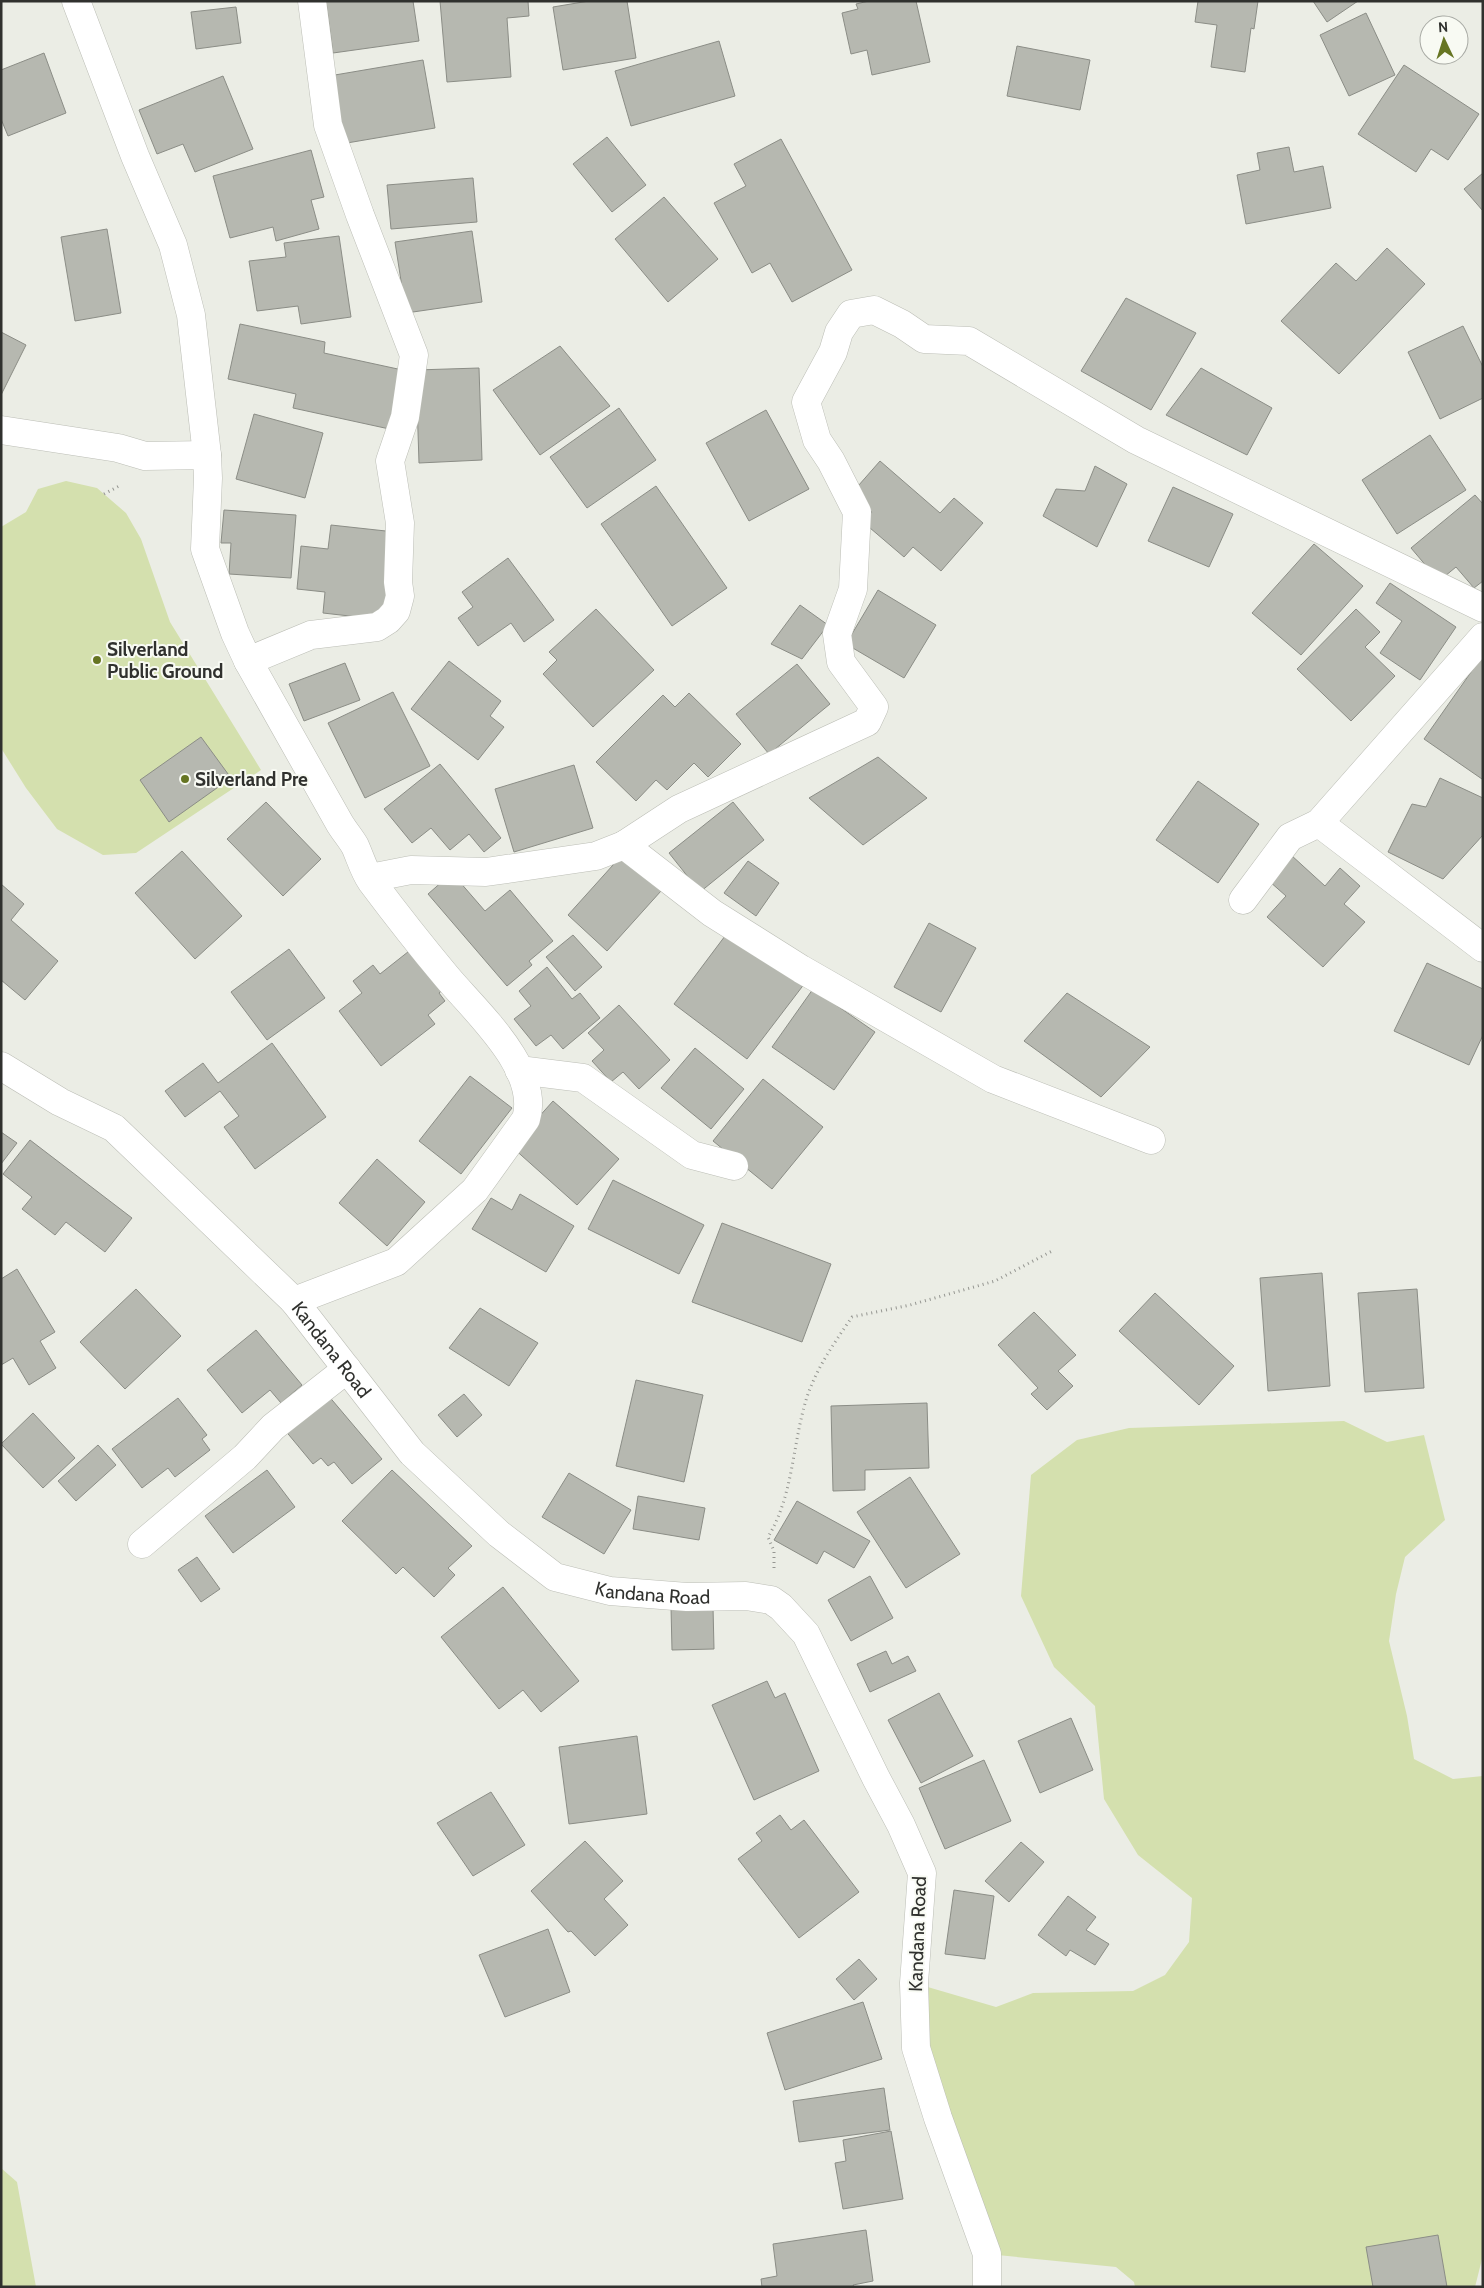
<svg xmlns="http://www.w3.org/2000/svg" width="1484" height="2288" viewBox="0 0 1484 2288" font-family="Cabin,sans-serif">
	<style>
		.green { fill: #d4e0ae }
		.building { fill: #b6b8b0; stroke: #8b8d86 }
		.lines { fill: none; stroke-linecap: round; stroke-linejoin: round }
		.minor-casing { stroke: #bcbeb6; stroke-width: 29 }
		.path { stroke: #959691; stroke-width: 3; stroke-dasharray: 1 4; stroke-linecap: butt }
		.minor { stroke: #fff; stroke-width: 28 }
		.poi-dot { fill: #667522; stroke: #f8faf3; stroke-width: 2 }
		.labels { text-anchor: middle; stroke-width: 4; stroke-linejoin: round; paint-order: stroke }
		.poi-label { font-size: 19px; font-weight: bold; fill: #30312e; stroke: #f8faf3; text-anchor: start }
		.street-label { font-size: 19px; fill: #30312e; stroke: #f8faf3 }
	</style>
	<rect width="100%" height="100%" fill="#ebede5"/>
	<path class="green" d="M66,481L97,488L126,513L141,539L170,622L261,770L136,853L103,855L57,829L26,788L1,748V527L26,512L38,489Z
		M1344,1421L1387,1442L1424,1435L1445,1520L1405,1557L1396,1594L1389,1641L1407,1716L1414,1759L1453,1779L1483,1776V2255L1475,2287H1135L1134,2282L1116,2267L987,2254L938,2118L914,1983L996,2007L1033,1993L1133,1991L1165,1975L1189,1942L1192,1898L1138,1855L1104,1799L1095,1706L1054,1667L1021,1596L1031,1475L1077,1440L1129,1428Z
		M1,2168L17,2182L36,2287H1Z"/>
	<path class="building" d="M326,1H413L419,41L333,53Z
		M440,1H528L529,16L507,18L511,77L447,82Z
		M589,1H627L636,58L563,70L553,7Z
		M869,1H916L930,62L872,75L867,50L851,54L842,13L858,9L856,4Z
		M1198,1H1258L1254,29L1251,28L1245,72L1211,67L1217,25L1195,22Z
		M1313,1H1358L1327,22Z
		M236,7L241,43L196,49L191,12Z
		M1366,13L1395,75L1349,96L1320,35Z
		M719,41L735,96L631,126L615,71Z
		M1017,46L1090,60L1080,110L1007,96Z
		M44,53L66,113L8,136L1,119V70Z
		M423,60L435,128L341,144L329,76Z
		M1404,65L1479,114L1448,160L1431,149L1416,172L1358,134Z
		M223,76L253,149L195,172L183,144L157,154L139,110Z
		M607,137L646,185L612,212L573,164Z
		M781,139L852,270L792,302L770,263L752,273L714,203L746,186L734,164Z
		M1289,147L1294,172L1323,166L1331,208L1246,224L1237,175L1260,170L1257,153Z
		M311,150L324,197L311,200L319,229L276,241L273,227L230,238L213,176Z
		M1483,173V211L1464,189Z
		M473,178L477,222L391,229L387,185Z
		M664,197L718,259L668,302L615,239Z
		M107,229L121,313L75,321L61,237Z
		M472,231L482,302L406,313L395,242Z
		M339,236L351,317L301,324L298,306L257,311L249,261L286,257L284,243Z
		M1387,248L1425,284L1339,374L1281,321L1336,263L1356,281Z
		M1126,298L1196,333L1151,410L1081,371Z
		M240,324L325,342L324,353L407,371L394,430L293,408L296,394L228,379Z
		M1463,326L1483,367V398L1440,419L1408,352Z
		M1,332L26,345L1,395Z
		M560,346L610,406L540,455L493,390Z
		M479,368L482,460L419,463L416,370Z
		M1201,368L1272,408L1247,455L1166,415Z
		M619,408L656,460L587,508L550,457Z
		M766,410L809,489L749,521L706,443Z
		M254,414L323,433L305,498L236,479Z
		M1430,435L1466,490L1397,534L1362,480Z
		M880,461L940,513L954,498L983,523L941,571L913,547L904,557L863,522L872,512L851,494Z
		M1095,466L1127,484L1097,547L1043,516L1056,489L1085,491Z
		M656,486L727,588L672,626L601,524Z
		M1173,487L1233,514L1209,567L1148,541Z
		M1475,495L1483,504V581L1474,588L1456,567L1439,581L1411,548Z
		M224,510L296,515L291,578L229,574L231,543H221Z
		M331,525L395,532L385,620L323,613L325,592L297,589L301,546L328,549Z
		M1314,544L1363,586L1301,655L1252,613Z
		M508,558L554,620L524,642L511,623L478,646L458,618L473,607L462,592Z
		M1390,583L1456,627L1420,680L1380,653L1402,621L1376,603Z
		M878,590L936,625L904,678L846,644Z
		M800,605L828,625L802,659L771,644Z
		M596,609L654,670L593,727L543,674L557,660L549,652Z
		M1356,609L1380,632L1365,647L1395,676L1351,721L1297,669Z
		M1483,655V777L1482,779L1424,739Z
		M449,661L501,701L490,716L504,727L478,760L411,709Z
		M345,663L360,700L304,721L289,684Z
		M797,664L830,704L769,754L736,714Z
		M393,692L430,766L365,798L328,723Z
		M689,693L741,744L708,777L694,763L667,790L656,780L636,801L596,762L663,695L675,707Z
		M201,737L231,778L169,822L140,780Z
		M878,757L927,798L863,845L809,798Z
		M440,764L501,838L484,852L469,834L450,850L431,828L412,843L384,809Z
		M574,765L593,828L514,852L495,789Z
		M1440,778L1483,798V835L1443,879L1388,852L1412,804L1426,807Z
		M1198,781L1259,824L1218,883L1156,840Z
		M266,802L321,859L283,896L227,839Z
		M733,802L764,840L700,892L669,853Z
		M182,851L242,916L195,959L135,893Z
		M622,855L661,891L607,951L568,915Z
		M1291,855L1325,886L1340,868L1360,886L1344,904L1365,922L1323,967L1267,917L1286,896L1269,881Z
		M748,861L779,883L756,916L724,893Z
		M452,873L485,911L510,890L553,941L529,961L532,965L507,986L428,894Z
		M1,884L24,904L11,920L58,961L25,1000L1,980Z
		M929,923L976,948L941,1012L894,987Z
		M731,928L805,983L747,1059L674,1004Z
		M573,935L602,967L575,991L546,957Z
		M418,944L450,984L439,993L445,1001L428,1015L435,1024L381,1066L339,1011L362,993L353,981L373,965L380,974Z
		M289,949L325,998L267,1040L231,992Z
		M1427,963L1483,989V1035L1469,1065L1394,1031Z
		M547,967L572,999L580,993L600,1018L563,1049L551,1035L536,1046L514,1019L531,1006L519,991Z
		M813,989L875,1032L834,1090L772,1047Z
		M1067,993L1150,1047L1101,1097L1024,1041Z
		M619,1005L670,1060L639,1089L623,1072L611,1082L592,1061L604,1050L588,1033Z
		M272,1043L326,1117L255,1169L224,1127L239,1116L220,1091L185,1117L165,1091L203,1063L218,1083Z
		M695,1048L744,1089L711,1129L661,1088Z
		M470,1076L512,1108L461,1174L419,1141Z
		M763,1079L823,1127L772,1189L713,1141Z
		M553,1101L619,1159L577,1205L512,1147Z
		M1,1132L17,1143L1,1164Z
		M30,1140L132,1218L105,1252L66,1222L55,1235L22,1209L32,1197L3,1174Z
		M377,1159L425,1202L387,1246L339,1203Z
		M613,1180L704,1225L679,1274L588,1229Z
		M520,1194L574,1226L546,1272L472,1229L491,1198L512,1210Z
		M722,1223L831,1264L802,1342L692,1302Z
		M17,1269L55,1332L40,1341L56,1368L29,1385L13,1358L1,1365V1279Z
		M1322,1273L1330,1386L1268,1391L1260,1278Z
		M136,1289L181,1336L125,1389L80,1342Z
		M1417,1289L1424,1388L1365,1392L1358,1293Z
		M1155,1293L1234,1366L1199,1405L1119,1331Z
		M480,1308L538,1343L509,1386L449,1348Z
		M1034,1312L1076,1355L1058,1371L1073,1386L1047,1410L1031,1394L1038,1388L998,1345Z
		M256,1330L302,1385L281,1403L270,1390L242,1413L207,1370Z
		M636,1380L703,1395L684,1482L616,1466Z
		M327,1394L382,1459L352,1484L334,1462L328,1466L321,1458L313,1464L284,1429Z
		M464,1394L482,1415L457,1437L438,1415Z
		M178,1398L207,1435L202,1439L210,1450L175,1477L168,1468L142,1488L112,1449Z
		M927,1403L929,1468L865,1470V1490L833,1491L831,1406Z
		M33,1413L75,1458L43,1488L1,1444Z
		M98,1445L116,1465L76,1501L58,1481Z
		M267,1470L295,1507L233,1553L205,1516Z
		M392,1470L472,1546L448,1568L455,1575L434,1597L403,1567L396,1574L342,1521Z
		M569,1473L631,1510L604,1554L542,1517Z
		M910,1477L960,1554L906,1588L857,1512Z
		M638,1496L705,1508L699,1540L633,1529Z
		M797,1501L870,1541L854,1568L824,1551L817,1564L774,1540Z
		M197,1557L220,1589L201,1602L178,1570Z
		M870,1576L893,1618L851,1641L828,1600Z
		M503,1587L579,1681L541,1712L523,1690L499,1709L441,1637Z
		M671,1607H713L714,1649L672,1650Z
		M886,1651L892,1664L908,1656L916,1671L870,1692L857,1664Z
		M767,1681L775,1698L785,1693L819,1771L754,1800L712,1705Z
		M939,1693L973,1756L921,1783L888,1720Z
		M1071,1718L1093,1770L1040,1793L1018,1741Z
		M637,1736L647,1814L569,1824L559,1747Z
		M984,1760L1011,1821L945,1849L919,1788Z
		M491,1792L525,1845L473,1876L437,1823Z
		M780,1815L791,1830L804,1820L859,1892L799,1938L738,1859L762,1841L756,1833Z
		M585,1841L623,1881L604,1899L628,1925L595,1956L571,1931L568,1932L531,1891Z
		M1021,1842L1044,1862L1009,1902L985,1881Z
		M954,1890L994,1896L985,1959L945,1954Z
		M1068,1896L1096,1917L1086,1930L1109,1944L1095,1965L1070,1950L1066,1956L1038,1935Z
		M548,1929L570,1992L505,2017L479,1955Z
		M859,1959L877,1979L854,2000L836,1979Z
		M863,2002L882,2059L785,2090L767,2033Z
		M884,2088L890,2130L799,2142L793,2101Z
		M891,2131L903,2199L843,2209L835,2163L846,2161L843,2140Z
		M866,2230L873,2281L853,2285L854,2287H762L761,2279L777,2276L773,2244Z
		M1438,2235L1447,2287H1373L1366,2247Z"/>
	<g class="lines">
		<g class="minor-casing">
			<g id="minor">
				<path d="M76,1L135,156L173,245L191,315L207,455L208,478L205,549L235,633L248,661L340,824C345,832 351,839 355,846C360,857 364,871 371,881C395,913 420,945 446,976C475,1011 541,1069 526,1119L475,1190L396,1262L294,1301"/>
				<path d="M1,430L118,448L145,456L207,455"/>
				<path d="M248,661L311,635L377,627L388,620L396,611L400,596L398,582L400,523L390,461L405,417L414,355L360,215L328,125L312,1"/>
				<path d="M1319,823L1483,948"/>
				<path d="M624,845L712,913L801,969L993,1079L1151,1140"/>
				<path d="M370,878L411,870L486,872L596,856L624,845L679,809L867,722L874,707L841,662L837,634L853,589L857,512L831,461L817,440L806,402L833,352L839,332L851,314L874,310L902,324L924,339L969,341L1136,440L1483,608"/>
				<path d="M1243,900L1290,837L1319,823L1483,637"/>
				<path id="s1" d="M1,1066L60,1102L114,1128L294,1301L412,1453L499,1534L555,1577L610,1591L687,1597L746,1596L771,1600L781,1607L806,1634L876,1778L901,1825L922,1873L914,1983L916,2048L938,2118L987,2254V2287"/>
				<path d="M519,1070L583,1078L692,1155L734,1166"/>
				<path d="M142,1544L245,1457L273,1427L347,1369"/>
			</g>
		</g>
		<path class="path" d="M104,494L121,485
			M774,1568V1551L768,1537C794,1494 792,1444 807,1397C817,1367 835,1342 852,1317L910,1305L995,1281L1054,1250"/>
		<use href="#minor" class="minor"/>
	</g>
	<g class="poi-dot">
		<circle cx="97" cy="660" r="5"/>
		<circle cx="185" cy="779" r="5"/>
	</g>
	<g class="labels">
		<g class="poi-label">
			<text x="107" y="656">Silverland<tspan x="107" dy="22">Public Ground</tspan></text>
			<text x="195" y="786">Silverland Pre</text>
		</g>
		<g class="street-label">
			<text dy="7" stroke="none"><textPath href="#s1" startOffset="440">Kandana Road</textPath></text>
			<text dy="7" stroke="none"><textPath href="#s1" startOffset="860">Kandana Road</textPath></text>
			<text transform="translate(917 1934) rotate(-88)" y="7">Kandana Road</text>
		</g>
	</g>
	<rect width="1484" height="2288" fill="none" stroke="#30312e" stroke-width="5"/>
	<g transform="translate(1444 40) rotate(356)"><circle r="24" fill="#f8faf3" stroke="#a8aaa4"/>
	<path d="M0-4L9 19L0 12L-9 19Z" fill="#667522"/>
	<text y="-8" font-size="14" font-weight="bold" text-anchor="middle" fill="#30312e">N</text>
	</g>
</svg>
